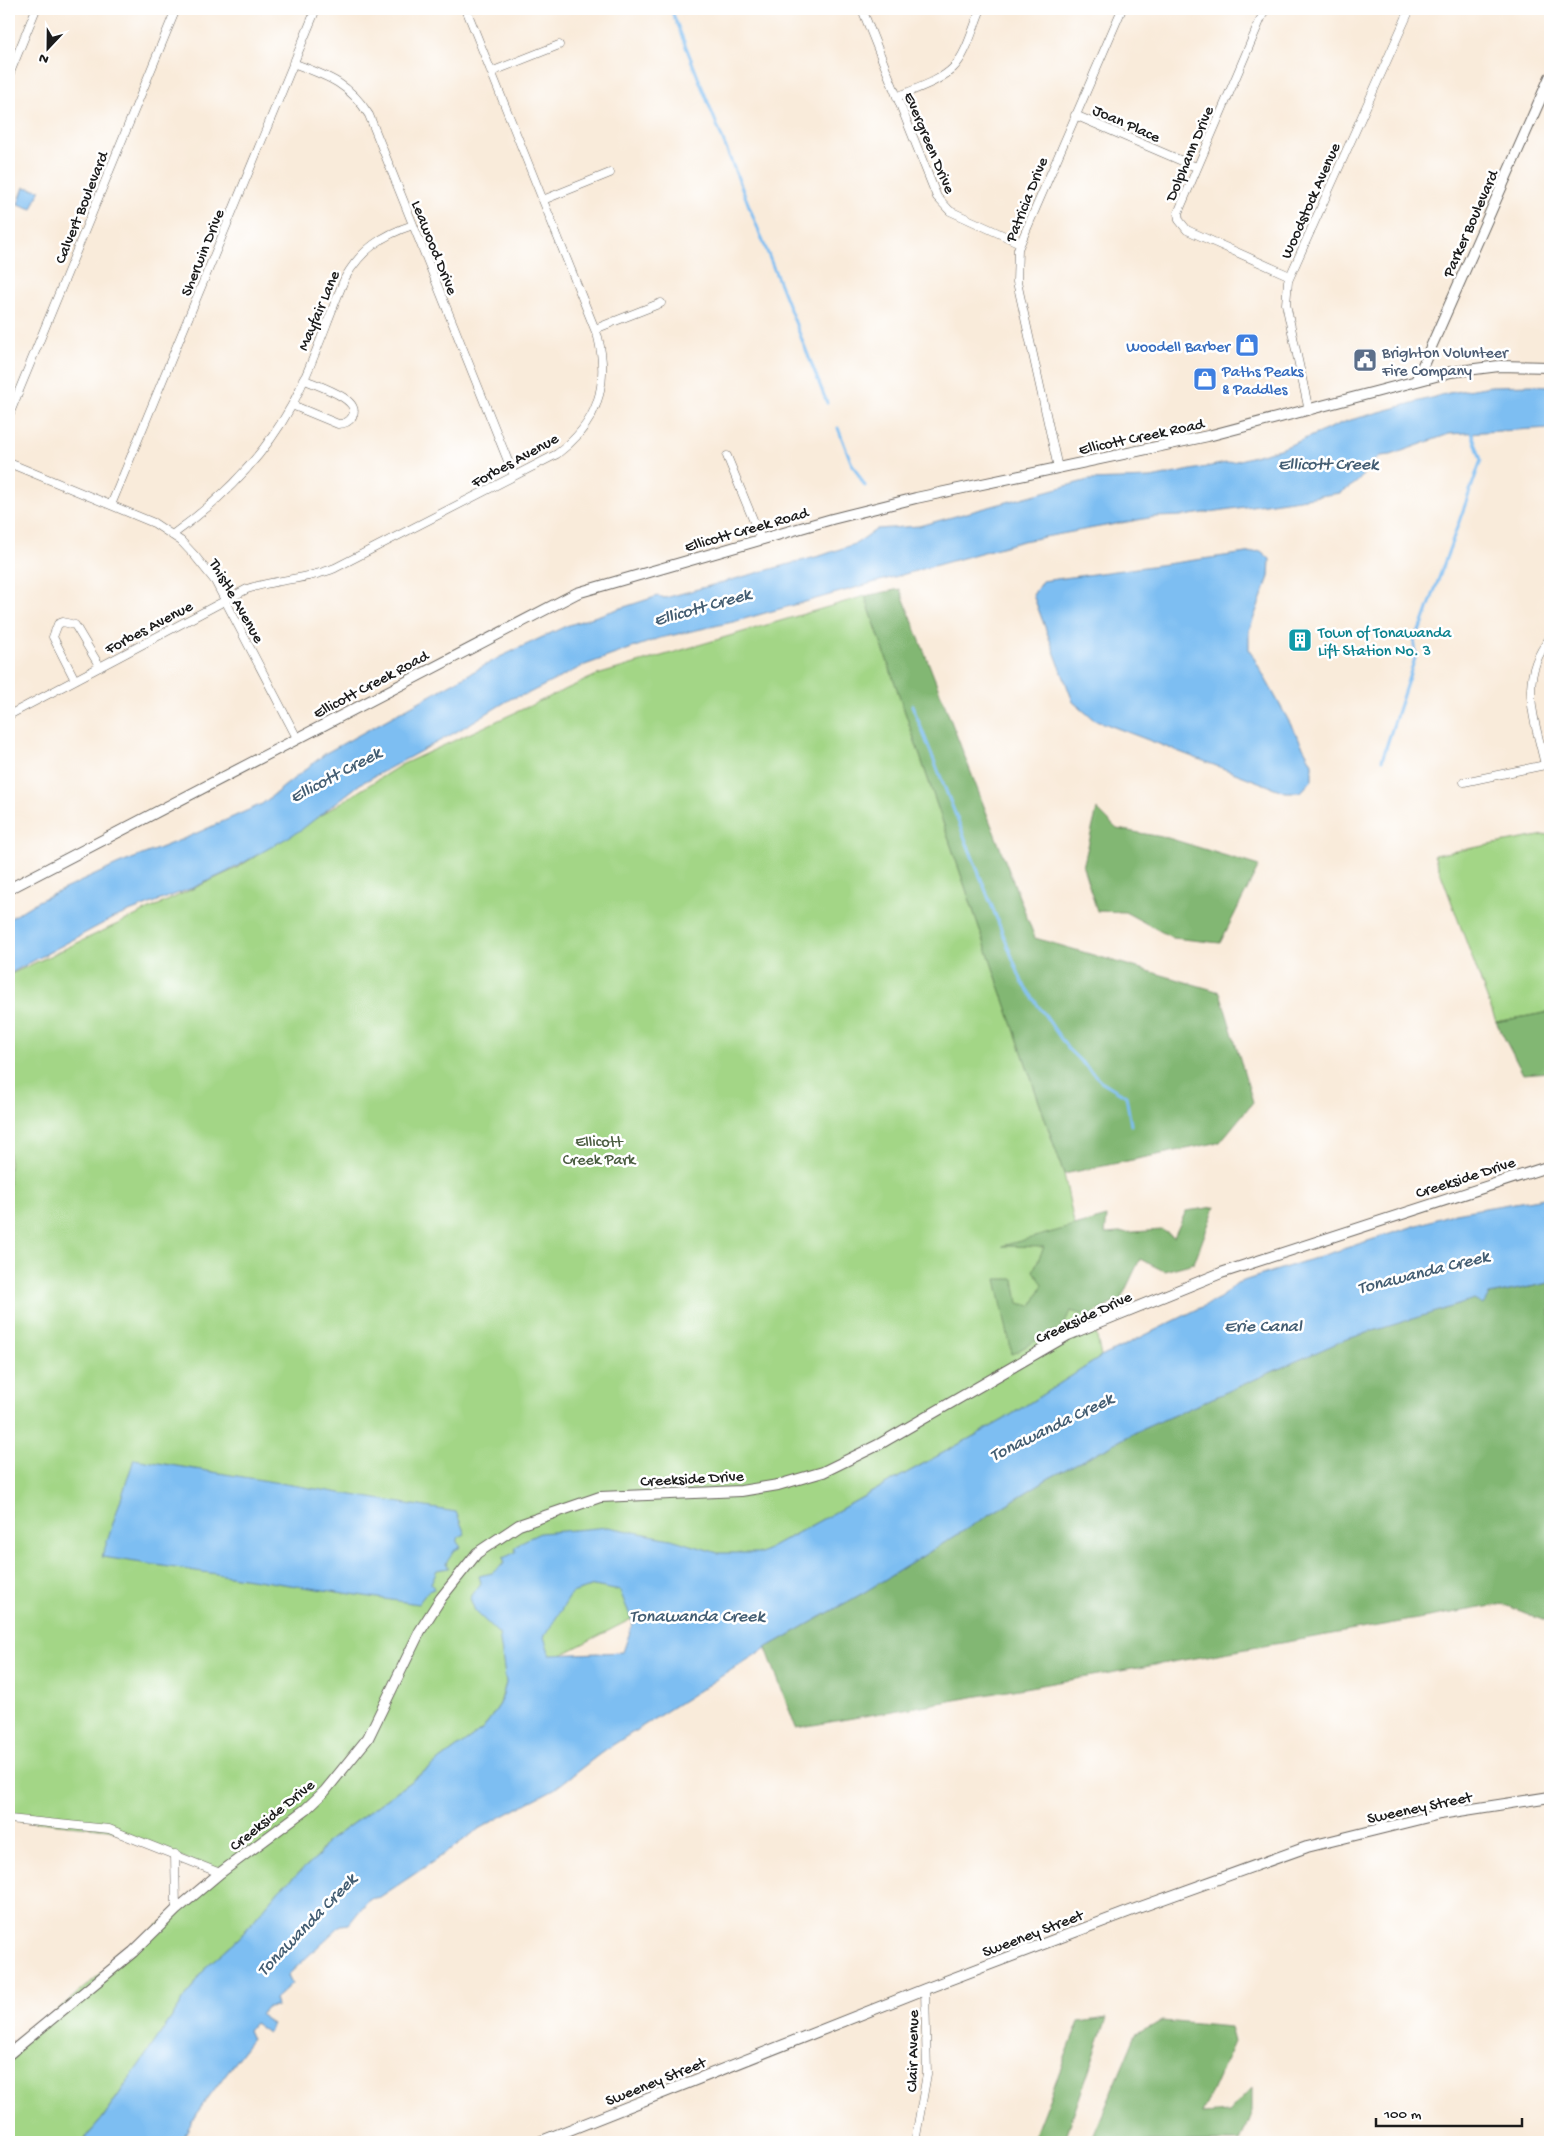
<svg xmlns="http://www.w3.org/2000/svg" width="1559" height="2151" viewBox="0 0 1559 2151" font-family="'Gochi Hand',sans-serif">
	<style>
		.green { fill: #a3d686; stroke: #607951 }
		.forest { fill: #82b773; stroke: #4f6a48 }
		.water { fill: #7dbef2; stroke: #4c6d87; fill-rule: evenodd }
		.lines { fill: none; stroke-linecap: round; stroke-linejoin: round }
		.stream { stroke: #7dbef2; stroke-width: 3 }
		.minor-casing { stroke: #69645e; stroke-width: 9 }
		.tertiary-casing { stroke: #69645e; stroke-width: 12 }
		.minor { stroke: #fff; stroke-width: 8 }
		.tertiary { stroke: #fff; stroke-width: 10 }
		.labels { text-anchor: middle; stroke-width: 5; stroke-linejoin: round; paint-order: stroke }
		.street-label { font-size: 16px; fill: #1c1c1c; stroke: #fff }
		.shop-label { font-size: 16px; fill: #366cbe; stroke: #fff; text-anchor: end }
		.service-label { font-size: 16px; fill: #4e5e75; stroke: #fff; text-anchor: start }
		.culture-label { font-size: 16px; fill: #0d838f; stroke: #fff; text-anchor: start }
		.park-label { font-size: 16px; fill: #4b5d41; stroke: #fff }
		.water-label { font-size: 18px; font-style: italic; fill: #435d72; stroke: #fff }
	</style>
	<rect width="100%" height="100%" fill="#fff"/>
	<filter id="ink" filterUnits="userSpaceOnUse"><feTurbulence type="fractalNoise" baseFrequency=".02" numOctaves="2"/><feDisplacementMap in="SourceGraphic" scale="10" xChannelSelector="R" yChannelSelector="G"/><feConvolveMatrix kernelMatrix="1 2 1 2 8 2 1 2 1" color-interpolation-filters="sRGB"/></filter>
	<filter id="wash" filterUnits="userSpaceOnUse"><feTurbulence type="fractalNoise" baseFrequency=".0096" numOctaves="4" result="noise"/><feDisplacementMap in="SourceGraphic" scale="20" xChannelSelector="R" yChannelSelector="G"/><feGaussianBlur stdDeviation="1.12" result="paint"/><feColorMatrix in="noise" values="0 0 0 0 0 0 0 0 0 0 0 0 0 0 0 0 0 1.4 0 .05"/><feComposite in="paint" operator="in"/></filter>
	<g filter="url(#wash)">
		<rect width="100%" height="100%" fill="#f9ebda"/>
		<path class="green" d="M865,596L1064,1174L1101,1357L1003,1420L761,1553L506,1683L500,1704L483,1729L327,1842L318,1856L280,1889L240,1937L207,1966L102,2119L82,2142H9V2051L220,1873L109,1829L9,1819V975L235,869L401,765L597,675Z
			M1550,834V1012L1496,1022L1434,855Z"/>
		<path class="forest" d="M900,589L1035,938L1220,992L1253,1102L1220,1142L1064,1174L865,596Z
			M1097,809L1117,829L1168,838L1259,866L1220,943L1173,938L1125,912L1097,911L1083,867Z
			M1550,1012V1072L1523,1074L1496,1022Z
			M1215,1207L1194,1263L1164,1271L1140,1259L1121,1299L1089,1316L1070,1311L1064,1325L1012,1354L996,1279H1014L1018,1303L1032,1306L1043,1284L1033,1271L1044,1247L1002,1246L1107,1217L1105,1234L1162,1230L1174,1237L1186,1211Z
			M1550,1283V1623L1503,1604L796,1728L766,1648L863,1593L1049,1478L1138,1431L1344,1340L1489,1295Z
			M1107,2018L1064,2142H1032L1079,2022Z
			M1163,2021L1230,2027L1234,2042L1202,2114L1229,2112L1252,2088V2111L1240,2142H1091L1136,2034Z"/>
		<path class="water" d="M24,187L40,190L32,209L18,204Z
			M1532,385L1550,386V428L1449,434L1391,455L1380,456L1364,469C1364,481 1349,487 1340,493L1183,516L1154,517L1023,541L733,622L660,638L585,665L527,694L512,698L456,732L360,784L301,830L227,872L195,887L113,918L9,974V919L38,901L119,864L188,837L262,804L326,753L500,657L566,626L658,596L665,598L823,555L857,543L877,529L919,526L1088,480L1151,478L1236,461L1283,448L1347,421L1449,393L1491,386Z
			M1261,551L1270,559L1269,577L1249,631V649L1312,763V780L1301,792H1285L1093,719L1073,702L1033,595L1042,581Z
			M1550,1197V1283L1489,1295L1483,1305L1474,1300L1344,1340L1138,1431L1049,1478L863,1593L766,1648L605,1750L556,1788L480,1828L443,1855L380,1897L369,1899L349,1924L341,1925L288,1975L292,1983L275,1999L277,2006L266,2007L260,2015L273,2024L268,2033L254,2023L248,2030L252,2039L196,2114L181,2142H82L102,2119L207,1966L240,1937L280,1889L318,1856L327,1842L483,1729L500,1704L506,1683L499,1634L475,1611L470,1598L481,1583L479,1576L492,1573L505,1563L503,1558L516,1552L515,1548L523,1541L540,1533L608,1527L671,1539L718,1553H761L1003,1420L1101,1357L1220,1298L1237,1283L1455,1213ZM594,1586L620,1591L633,1623L623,1652L550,1655L544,1637L572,1593Z
			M134,1459L456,1512L465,1534L459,1537L457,1542L461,1547L455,1550L446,1563L449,1568L437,1570L431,1583L434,1589L428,1591L418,1604L102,1557Z"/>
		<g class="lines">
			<path class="stream" d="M671,9L827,403
				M838,428L851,462L865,486
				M912,705L1022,982L1068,1049L1101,1081L1126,1096L1131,1125
				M1382,760L1416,655L1414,640L1423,623L1481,460L1472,433"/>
		</g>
	</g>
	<g filter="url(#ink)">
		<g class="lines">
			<g class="minor-casing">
				<path id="minor" d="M862,9L937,197L950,211L1020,243
					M1265,9L1178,213L1179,220L1187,230L1290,276
					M293,63C328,76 349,83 369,115L514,476
					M491,72L559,45
					M9,75L36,9
					M897,97C914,89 939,82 953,68C967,54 973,27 981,9
					M1075,115L1196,167
					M543,200L610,173
					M595,329L661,303
					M292,405L338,424C344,424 349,422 352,417C364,399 315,385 303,379
					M1309,411L1286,304L1288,281L1410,9
					M9,415L176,9
					M727,456L761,539
					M9,463L154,523L181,541L195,556L215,581L297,738
					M1058,468L1017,282L1018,249L1122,9
					M111,505L316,9
					M172,535C221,500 263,458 292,405C313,365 327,320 345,278C361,250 382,235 413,225
					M75,680L53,637L58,624L63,622L75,625L100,667
					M9,715L247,589C276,579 307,580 335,568L557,454C597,424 610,386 598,337L466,9
					M1545,765C1535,719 1517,679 1550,638
					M1464,782L1550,764
					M9,1819L109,1829L220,1873
					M175,1854L176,1910
					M915,2142L927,2074L925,1989"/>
			</g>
			<g class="tertiary-casing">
				<path id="tertiary" d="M1416,381L1550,77
					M9,889L577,593L832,519L916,498L1208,436L1451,372L1499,366L1550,367
					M9,2054L133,1952L176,1910L220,1873L306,1809L325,1791L368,1738L420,1631L441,1598L477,1553L519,1525L600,1497L741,1491L778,1485L823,1472L878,1445L1068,1335L1221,1273L1550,1166
					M539,2142L925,1989L1138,1908L1307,1847L1440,1814L1550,1797"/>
			</g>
			<use href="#minor" class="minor"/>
			<use href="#tertiary" class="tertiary"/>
		</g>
	</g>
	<defs>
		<g id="shop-square" transform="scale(1.25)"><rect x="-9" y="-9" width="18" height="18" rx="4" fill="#3f7fe0" stroke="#fff"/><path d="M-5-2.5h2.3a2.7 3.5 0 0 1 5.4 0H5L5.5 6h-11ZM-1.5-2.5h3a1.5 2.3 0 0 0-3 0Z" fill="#fff"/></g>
		<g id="civic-square" transform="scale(1.25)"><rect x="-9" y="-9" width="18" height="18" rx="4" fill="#5c6f8a" stroke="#fff"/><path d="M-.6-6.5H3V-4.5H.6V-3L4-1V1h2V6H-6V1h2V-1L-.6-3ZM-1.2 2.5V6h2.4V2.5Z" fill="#fff"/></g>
		<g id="building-square" transform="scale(1.25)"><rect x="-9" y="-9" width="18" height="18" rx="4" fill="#0f9aa8" stroke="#fff"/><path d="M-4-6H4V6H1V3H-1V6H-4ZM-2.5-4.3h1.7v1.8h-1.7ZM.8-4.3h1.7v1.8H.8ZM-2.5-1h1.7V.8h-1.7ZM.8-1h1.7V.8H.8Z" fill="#fff"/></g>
	</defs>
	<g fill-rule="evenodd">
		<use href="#shop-square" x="1247" y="345"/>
		<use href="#civic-square" x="1365" y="360"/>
		<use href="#shop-square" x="1205" y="379"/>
		<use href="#building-square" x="1300" y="640"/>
	</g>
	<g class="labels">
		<g class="street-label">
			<text transform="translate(1127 122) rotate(24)" y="6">Joan Place</text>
			<text transform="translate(931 142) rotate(67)" y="6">Evergreen Drive</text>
			<text transform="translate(1188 153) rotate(-67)" y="6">Dolphann Drive</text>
			<text transform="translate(1025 199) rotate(-68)" y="6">Patricia Drive</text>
			<text transform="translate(1309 200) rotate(-66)" y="6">Woodstock Avenue</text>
			<text transform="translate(80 207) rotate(-68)" y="6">Calvert Boulevard</text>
			<text transform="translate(1469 223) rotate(-66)" y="6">Parker Boulevard</text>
			<text transform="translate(436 247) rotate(68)" y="6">Leawood Drive</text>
			<text transform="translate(201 252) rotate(-68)" y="6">Sherwin Drive</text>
			<text transform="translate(317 310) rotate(-67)" y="6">Mayfair Lane</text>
			<text transform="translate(1141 435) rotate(-12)" y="6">Ellicott Creek Road</text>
			<text transform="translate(514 459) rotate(-29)" y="6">Forbes Avenue</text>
			<text transform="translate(746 528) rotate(-16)" y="6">Ellicott Creek Road</text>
			<text transform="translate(238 600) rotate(60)" y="6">Thistle Avenue</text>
			<text transform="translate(148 626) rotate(-28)" y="6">Forbes Avenue</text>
			<text transform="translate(370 683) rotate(-28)" y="6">Ellicott Creek Road</text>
			<text transform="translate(1465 1176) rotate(-18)" y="6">Creekside Drive</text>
			<text transform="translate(1083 1316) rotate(-25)" y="6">Creekside Drive</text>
			<text transform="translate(692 1477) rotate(-3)" y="6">Creekside Drive</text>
			<text transform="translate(1419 1806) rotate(-12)" y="6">Sweeney Street</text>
			<text transform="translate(271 1814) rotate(-39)" y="6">Creekside Drive</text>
			<text transform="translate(1032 1932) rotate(-21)" y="6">Sweeney Street</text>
			<text transform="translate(911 2051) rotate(-89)" y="6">Clair Avenue</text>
			<text transform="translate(655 2080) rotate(-22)" y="6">Sweeney Street</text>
		</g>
		<g class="shop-label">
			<text x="1230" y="351">Woodell Barber</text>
			<text x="1222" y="376" text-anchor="start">Paths Peaks<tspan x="1222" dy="18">&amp; Paddles</tspan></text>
		</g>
		<g class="service-label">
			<text x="1382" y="357">Brighton Volunteer<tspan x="1382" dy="18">Fire Company</tspan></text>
		</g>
		<g class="culture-label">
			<text x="1318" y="637">Town of Tonawanda<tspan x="1318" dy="18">Lift Station No. 3</tspan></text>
		</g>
		<g class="park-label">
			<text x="599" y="1146">Ellicott<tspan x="599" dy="18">Creek Park</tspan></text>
		</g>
		<g class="water-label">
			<text x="1328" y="469">Ellicott Creek</text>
			<text transform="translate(702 606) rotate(-16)" y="6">Ellicott Creek</text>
			<text transform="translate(335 774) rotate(-28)" y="6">Ellicott Creek</text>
			<text transform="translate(1423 1271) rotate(-14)" y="6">Tonawanda Creek</text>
			<text x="1263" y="1331">Erie Canal</text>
			<text transform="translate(1051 1426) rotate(-26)" y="6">Tonawanda Creek</text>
			<text x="697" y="1621">Tonawanda Creek</text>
			<text transform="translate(306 1924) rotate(-46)" y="6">Tonawanda Creek</text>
		</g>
	</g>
	<rect width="1559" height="2151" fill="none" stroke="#fff" stroke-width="30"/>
	<g transform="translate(48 48) rotate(202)" stroke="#ffffff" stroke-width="4" paint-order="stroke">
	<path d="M0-4L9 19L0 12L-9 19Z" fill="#1c1c1c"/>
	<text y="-8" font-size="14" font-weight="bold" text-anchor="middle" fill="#1c1c1c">N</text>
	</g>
	<path d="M1376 2118v8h146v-8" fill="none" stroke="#1c1c1c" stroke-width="2.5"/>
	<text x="1384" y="2118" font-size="15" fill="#1c1c1c" stroke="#ffffff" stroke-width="4" paint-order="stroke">100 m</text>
</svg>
